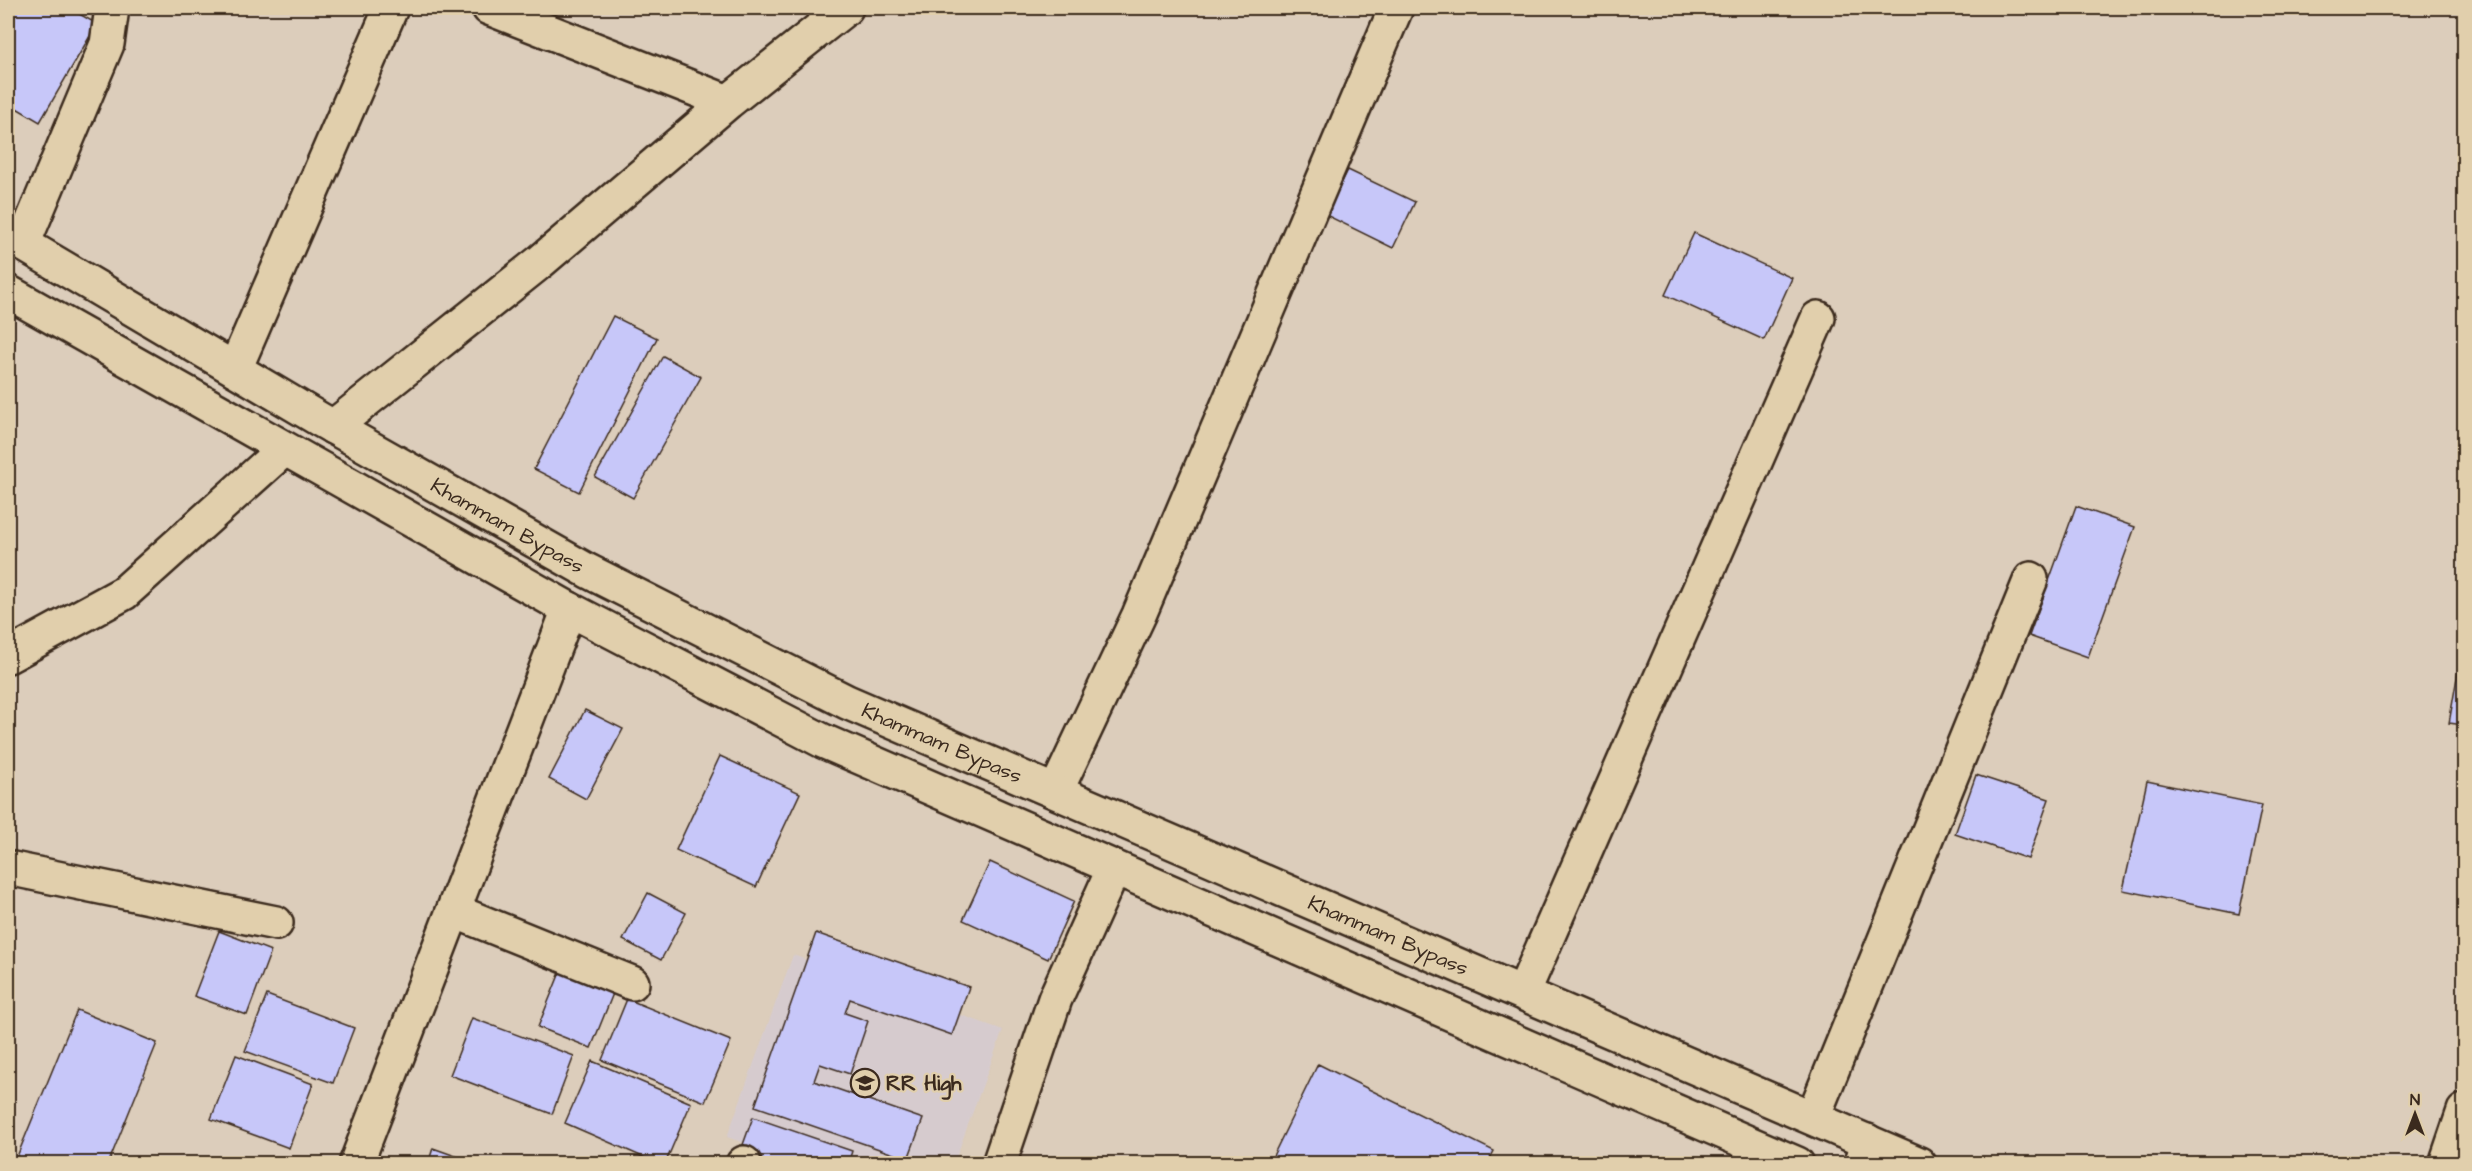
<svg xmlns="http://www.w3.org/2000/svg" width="2472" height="1171" viewBox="0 0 2472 1171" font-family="'Architects Daughter',sans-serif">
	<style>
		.built { fill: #d6cbce }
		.building { fill: #c7c7f9; stroke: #3b2a1e; stroke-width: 1.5 }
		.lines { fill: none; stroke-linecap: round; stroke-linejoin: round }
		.minor-casing { stroke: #3b2a1e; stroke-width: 38 }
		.highway-casing { stroke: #3b2a1e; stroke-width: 38 }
		.minor { stroke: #e1cfac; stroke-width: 33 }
		.highway { stroke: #e1cfac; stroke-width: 33 }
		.labels { text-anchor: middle; stroke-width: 4.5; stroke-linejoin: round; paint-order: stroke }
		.street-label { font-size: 21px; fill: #3b2a1e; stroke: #e1cfac }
		.poi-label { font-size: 21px; font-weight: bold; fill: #3b2a1e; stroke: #e1cfac; text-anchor: start }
	</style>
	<rect width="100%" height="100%" fill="#dccdbb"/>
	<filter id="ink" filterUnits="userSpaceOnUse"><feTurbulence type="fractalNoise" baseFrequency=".0167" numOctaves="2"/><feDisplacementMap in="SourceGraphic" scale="12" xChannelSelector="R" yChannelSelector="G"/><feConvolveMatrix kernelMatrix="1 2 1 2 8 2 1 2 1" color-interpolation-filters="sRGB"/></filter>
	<g filter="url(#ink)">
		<path class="built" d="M793,955L1003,1030L954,1163H802L727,1137Z"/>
		<path class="building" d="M8,8H69L97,24L40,122L8,103Z
			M1348,170L1415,202L1393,248L1326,215Z
			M1694,233L1792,278L1764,340L1665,295Z
			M613,316L657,338L579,492L534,469Z
			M663,356L701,377L633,498L595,477Z
			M2076,506L2135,527L2088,657L2029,636Z
			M2459,666L2464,667V725L2449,723Z
			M585,710L623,729L586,799L549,779Z
			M720,756L800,793L756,887L676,850Z
			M1976,775L2049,799L2028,859L1955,834Z
			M2147,781L2262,805L2239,914L2123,890Z
			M990,862L1074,901L1048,959L963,920Z
			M648,893L686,913L661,960L623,940Z
			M219,931L271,951L247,1015L194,996Z
			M816,933L969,987L952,1035L850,999L845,1013L868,1021L850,1074L820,1064L814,1081L923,1119L908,1159L755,1106Z
			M561,970L614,991L591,1048L538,1027Z
			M267,995L354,1028L333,1083L245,1051Z
			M627,999L731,1041L705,1102L602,1060Z
			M77,1010L157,1043L108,1164H14Z
			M472,1018L574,1056L552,1114L450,1075Z
			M236,1055L313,1084L289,1148L211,1119Z
			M592,1061L691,1103L665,1164H659L565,1123Z
			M1318,1064L1494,1151L1487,1164H1269Z
			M753,1117L852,1151L848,1164H736Z
			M433,1148L478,1164H428Z"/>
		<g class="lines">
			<g class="minor-casing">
				<path id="minor" d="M489,8L728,102
					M23,244L107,44L112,8
					M235,369L391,8
					M333,427L540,262L728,102L846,8
					M8,656L124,593L283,450
					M1056,791L1139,615L1396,8
					M8,868L276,923
					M454,911L632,983
					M1523,993L1818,318
					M1813,1117L2031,579
					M356,1164L569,609
					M743,1164L744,1163
					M999,1164L1055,999L1114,868
					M1861,1164L1867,1141
					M2446,1164L2464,1111"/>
			</g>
			<g class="highway-casing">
				<g id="highway">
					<path id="s1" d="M8,235L319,419L588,571L847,702L1919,1164"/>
					<path d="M8,292L569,609L823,741L1797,1164"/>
				</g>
			</g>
			<use href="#minor" class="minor"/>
			<use href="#highway" class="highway"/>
		</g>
	</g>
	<defs>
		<g id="school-ring" transform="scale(1.5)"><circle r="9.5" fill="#e1cfac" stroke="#3b2a1e" stroke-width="1.5"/><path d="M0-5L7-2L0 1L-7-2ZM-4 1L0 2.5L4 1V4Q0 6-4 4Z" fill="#3b2a1e"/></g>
	</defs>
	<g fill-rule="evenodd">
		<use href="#school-ring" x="865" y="1083"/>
	</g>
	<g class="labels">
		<g class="street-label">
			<text dy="7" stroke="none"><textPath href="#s1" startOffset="578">Khammam Bypass</textPath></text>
			<text dy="7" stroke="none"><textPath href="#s1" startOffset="1064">Khammam Bypass</textPath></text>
			<text dy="7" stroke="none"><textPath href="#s1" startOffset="1550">Khammam Bypass</textPath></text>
		</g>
		<g class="poi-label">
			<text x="886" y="1090">RR High</text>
		</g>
	</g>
	<rect width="2472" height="1171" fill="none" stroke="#e1cfac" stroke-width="30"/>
	<rect x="15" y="15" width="2442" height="1141" fill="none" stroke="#3b2a1e" stroke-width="2" filter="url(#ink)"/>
	<g transform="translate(2415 1114)" stroke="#e1cfac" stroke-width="4.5" paint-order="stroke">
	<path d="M0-4.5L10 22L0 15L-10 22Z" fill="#3b2a1e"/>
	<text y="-9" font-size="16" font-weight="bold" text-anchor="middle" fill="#3b2a1e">N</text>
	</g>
</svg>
